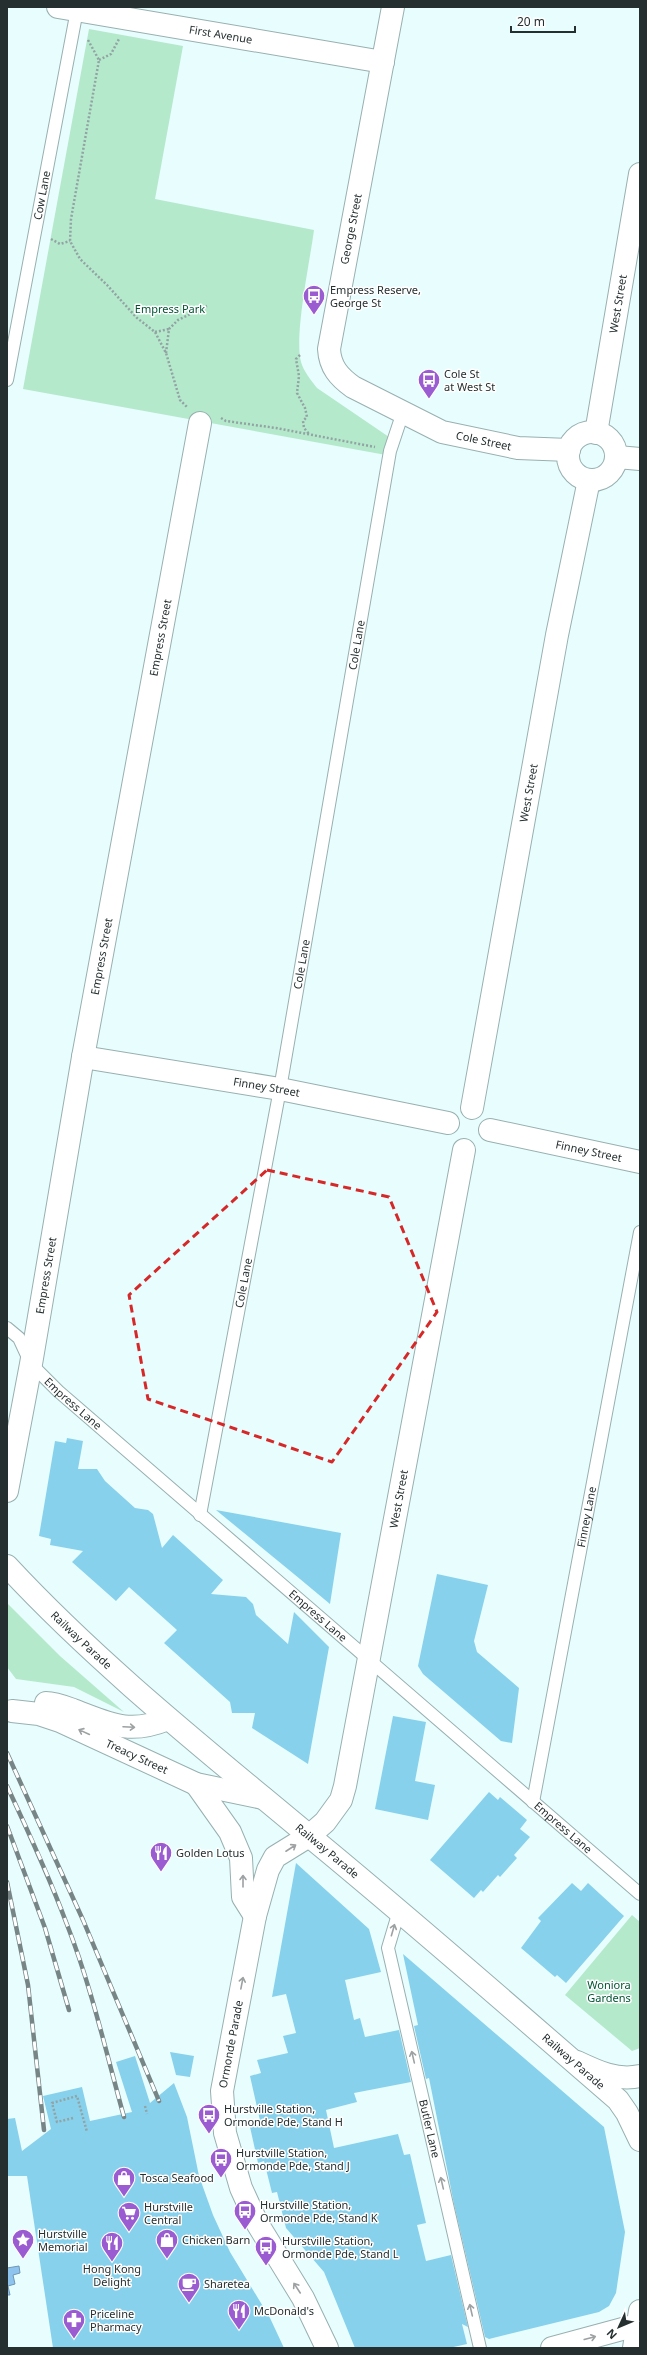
<svg xmlns="http://www.w3.org/2000/svg" width="647" height="2355" viewBox="0 0 647 2355" font-family="'Noto Sans',sans-serif">
	<style>
		.green { fill: #b5e9cb }
		.water { fill: #8fc4ef; stroke: #6f97b6 }
		.building { fill: #87d1ec }
		.lines { fill: none; stroke-linecap: round; stroke-linejoin: round }
		.service-casing { stroke: #98b0b1; stroke-width: 14 }
		.minor-casing { stroke: #98b0b1; stroke-width: 24 }
		.tertiary-casing { stroke: #98b0b1; stroke-width: 24 }
		.secondary-casing { stroke: #98b0b1; stroke-width: 24 }
		.path { stroke: #92a3a4; stroke-width: 2.5; stroke-dasharray: 2 2; stroke-linecap: butt }
		.service { stroke: #fff; stroke-width: 12 }
		.minor { stroke: #fff; stroke-width: 22 }
		.tertiary { stroke: #fff; stroke-width: 22 }
		.secondary { stroke: #fff; stroke-width: 22 }
		.rail-casing { stroke: #778586; stroke-width: 4.5 }
		.rail { stroke: #fff; stroke-width: 3; stroke-dasharray: 9; stroke-linecap: butt }
		.oneway { stroke: #9da1a2 }
		.marked { fill: none; stroke: #d62828; stroke-width: 3; stroke-dasharray: 8 5; stroke-linejoin: round }
		.labels { text-anchor: middle; stroke-width: 3; stroke-linejoin: round; paint-order: stroke }
		.street-label { font-size: 11px; fill: #252f30; stroke: #fff }
		.poi-label { font-size: 11px; fill: #252f30; stroke: #fff; text-anchor: start }
		.park-label { font-size: 11px; fill: #005434; stroke: #fff }
	</style>
	<rect width="100%" height="100%" fill="#e8fdfe"/>
	<path class="green" d="M89,29L183,46L155,199L314,230C310,261 294,335 301,362C304,372 311,380 317,388L389,437L386,455L23,389Z
		M7,1603L60,1656L124,1712L74,1687L16,1679L7,1667Z
		M632,1915L640,1922V2048L632,2051L565,1995Z"/>
	<path class="water" d="M19,2266L20,2273L13,2275L15,2284L8,2286L10,2295H7V2268Z"/>
	<path class="building" d="M67,1438L83,1441L78,1469H97L105,1481L135,1508L148,1510L153,1514L162,1548L173,1535L223,1580L211,1594L246,1597L253,1604L256,1615L288,1644L294,1612L329,1647L308,1764L252,1728L255,1713H232L230,1702L164,1643L177,1630L129,1587L116,1601L72,1562L83,1551L50,1545L51,1539L39,1536L55,1441L66,1443Z
		M216,1510L341,1533L330,1604L300,1579Z
		M437,1574L488,1585L474,1641L477,1652L519,1688L512,1743L501,1741L423,1674L418,1666Z
		M393,1716L426,1722L415,1781L435,1785L428,1820L375,1809Z
		M489,1792L498,1800L500,1797L527,1820L520,1829L530,1837L514,1855L517,1858L500,1877L498,1875L483,1892L481,1890L474,1898L430,1860Z
		M296,1863L369,1929L381,1972L345,1980L354,2020L360,2018L365,2037L399,2030L411,2082L354,2093L357,2102L326,2110L334,2148L398,2134L404,2155L410,2154L426,2223L417,2225L426,2261L451,2255L468,2327L462,2324L467,2344L449,2348H355L324,2272L286,2228L277,2192L272,2193L264,2161L258,2163L250,2127L261,2125L250,2076L261,2073L257,2060L288,2053L283,2036L296,2033L286,1994L272,1997Z
		M572,1883L581,1891L588,1883L624,1916L566,1983L557,1975L555,1977L521,1948L541,1921L538,1918Z
		M403,1954L604,2127L625,2232L616,2293L609,2306L599,2312L489,2339L485,2337L454,2204L429,2078L426,2079L414,2026L418,2025Z
		M170,2052L194,2056L190,2077L176,2075Z
		M135,2056L150,2103L174,2083L187,2117L199,2176L213,2215L230,2252L270,2318L284,2348H53L27,2176H7V2119L15,2118L22,2151L51,2129L43,2096L82,2087L90,2121L132,2112L116,2062Z"/>
	<g class="lines">
		<g class="service-casing">
			<g id="service">
				<path id="s1" d="M7,380L77,10"/>
				<path id="s2" d="M7,1328L19,1338L31,1364L58,1391L640,1894"/>
				<path id="s3" d="M200,1515L280,1089L390,451L403,412"/>
				<path id="s4" d="M533,1802L640,1232"/>
				<path id="s5" d="M399,1911L388,1948L480,2348"/>
			</g>
		</g>
		<g class="minor-casing">
			<g id="minor">
				<path id="s6" d="M58,7L383,62"/>
				<path id="s7" d="M393,7L329,349C330,367 339,377 353,387L442,432L518,448L569,450"/>
				<circle cx="592" cy="456" r="24"/>
				<path id="s8" d="M596,433L640,174"/>
				<path d="M617,457L640,459"/>
				<path id="s9" d="M83,1057L280,1089L448,1123"/>
				<path id="s10" d="M472,1108L557,635L589,480"/>
				<path id="s11" d="M490,1130L640,1162"/>
				<path id="s12" d="M7,1491L31,1364L83,1057L200,423"/>
				<path id="s13" d="M327,2348L303,2298L257,2223L241,2188L225,2133L222,2091L255,1916L268,1870L275,1857L309,1836L325,1822L341,1800L345,1786L464,1150"/>
				<path d="M552,2348L637,2325"/>
			</g>
		</g>
		<g class="tertiary-casing">
			<g id="tertiary">
				<path d="M46,1703C55,1703 65,1707 73,1710C110,1724 129,1735 168,1719"/>
				<path id="s14" d="M12,1711L39,1714L60,1721L196,1784L263,1798"/>
				<path d="M196,1784L230,1832L241,1858L243,1897L255,1916"/>
				<path d="M577,2062C598,2072 617,2081 640,2076"/>
			</g>
		</g>
		<g class="secondary-casing">
			<g id="secondary">
				<path id="s15" d="M7,1566C99,1665 205,1749 308,1835C413,1921 515,2011 618,2100L627,2113L640,2140"/>
				<path d="M634,2348L640,2311"/>
			</g>
		</g>
		<path class="path" d="M88,40L99,60L71,219L70,241L80,259L107,285L137,318L155,332L166,353L180,400L187,407
			M99,60L111,54L119,39
			M51,239L60,244L70,241
			M155,332L169,329
			M166,353L169,329L178,320L207,306
			M300,355L296,359L299,376L297,393L305,408L307,417L303,421L304,428L309,434
			M221,418L226,421L276,428L375,447
			M145,2106L147,2114
			M73,2118L57,2122L52,2103L77,2096L87,2132"/>
		<use href="#service" class="service"/>
		<use href="#minor" class="minor"/>
		<use href="#tertiary" class="tertiary"/>
		<use href="#secondary" class="secondary"/>
		<g class="rail-casing">
			<path id="rail" d="M7,1753L83,1920L159,2101
				M7,1786C28,1831 49,1876 66,1922C91,1985 106,2052 124,2117
				M7,1826L45,1928L69,2010
				M7,1882L28,1985L44,2130"/>
		</g>
		<use href="#rail" class="rail"/>
	</g>
	<defs><path id="oneway-shaft" d="M-6 0H5M1.5-3L5.5 0L1.5 3" fill="none" stroke-width="1.6" stroke-linecap="round" stroke-linejoin="round"/></defs>
	<g class="oneway">
		<use href="#oneway-shaft" transform="translate(129 1727) rotate(3)"/>
		<use href="#oneway-shaft" transform="translate(84 1732) rotate(-155)"/>
		<use href="#oneway-shaft" transform="translate(291 1848) rotate(-33)"/>
		<use href="#oneway-shaft" transform="translate(243 1881) rotate(-90)"/>
		<use href="#oneway-shaft" transform="translate(393 1930) rotate(-74)"/>
		<use href="#oneway-shaft" transform="translate(242 1983) rotate(-79)"/>
		<use href="#oneway-shaft" transform="translate(413 2057) rotate(-103)"/>
		<use href="#oneway-shaft" transform="translate(442 2183) rotate(-103)"/>
		<use href="#oneway-shaft" transform="translate(297 2288) rotate(-123)"/>
		<use href="#oneway-shaft" transform="translate(471 2310) rotate(-103)"/>
		<use href="#oneway-shaft" transform="translate(590 2338) rotate(-15)"/>
	</g>
	<path class="marked" d="M267,1170L389,1197L437,1312L332,1462L148,1399L129,1295Z"/>
	<defs>
		<g id="bus-pin" transform="scale(1.15)"><path d="M0 17L-7.5 6A9.5 9.5 0 1 1 7.5 6Z" fill="#9b5bd1" stroke="#fff"/><path d="M-5-6H5V4H4V6H2V4H-2V6H-4V4H-5ZM-3.5-4V0h7V-4ZM-3.5 1.2v1.5H-2V1.2ZM2 1.2v1.5H3.5V1.2Z" fill="#fff"/></g>
		<g id="restaurant-pin" transform="scale(1.15)"><path d="M0 17L-7.5 6A9.5 9.5 0 1 1 7.5 6Z" fill="#9b5bd1" stroke="#fff"/><path d="M-5-6h1v4h1v-4h1v4h1v-4h1v5L-1.5 .5V6h-2V.5L-5-1ZM5-6V6H3V1.5H1.5Q1.5-4 5-6Z" fill="#fff"/></g>
		<g id="shop-pin" transform="scale(1.15)"><path d="M0 17L-7.5 6A9.5 9.5 0 1 1 7.5 6Z" fill="#9b5bd1" stroke="#fff"/><path d="M-5-2.5h2.3a2.7 3.5 0 0 1 5.4 0H5L5.5 6h-11ZM-1.5-2.5h3a1.5 2.3 0 0 0-3 0Z" fill="#fff"/></g>
		<g id="supermarket-pin" transform="scale(1.15)"><path d="M0 17L-7.5 6A9.5 9.5 0 1 1 7.5 6Z" fill="#9b5bd1" stroke="#fff"/><path d="M-6-5.5h2.5l.6 2H6L4.5 2H-2.5L-4.4-4H-6ZM-1.5 3.2a1.3 1.3 0 1 0 .1 0ZM3 3.2a1.3 1.3 0 1 0 .1 0Z" fill="#fff"/></g>
		<g id="sight-pin" transform="scale(1.15)"><path d="M0 17L-7.5 6A9.5 9.5 0 1 1 7.5 6Z" fill="#9b5bd1" stroke="#fff"/><path d="M0-6L1.8-2.2L6-1.7L2.9 1.2L3.7 5.4L0 3.3L-3.7 5.4L-2.9 1.2L-6-1.7L-1.8-2.2Z" fill="#fff"/></g>
		<g id="cafe-pin" transform="scale(1.15)"><path d="M0 17L-7.5 6A9.5 9.5 0 1 1 7.5 6Z" fill="#9b5bd1" stroke="#fff"/><path d="M-5.5-4.5H6V0H3Q3 3.5 0 3.5H-2.5Q-5.5 3.5-5.5 0ZM3-3.2v2h1.7v-2ZM-6 4.5H4V6H-6Z" fill="#fff"/></g>
		<g id="pharmacy-pin" transform="scale(1.15)"><path d="M0 17L-7.5 6A9.5 9.5 0 1 1 7.5 6Z" fill="#9b5bd1" stroke="#fff"/><path d="M-2-6h4v4h4v4h-4v4h-4v-4h-4v-4h4Z" fill="#fff"/></g>
	</defs>
	<g fill-rule="evenodd">
		<use href="#bus-pin" x="314" y="296"/>
		<use href="#bus-pin" x="429" y="380"/>
		<use href="#restaurant-pin" x="161" y="1853"/>
		<use href="#bus-pin" x="209" y="2115"/>
		<use href="#bus-pin" x="221" y="2159"/>
		<use href="#shop-pin" x="124" y="2178"/>
		<use href="#bus-pin" x="245" y="2211"/>
		<use href="#supermarket-pin" x="129" y="2213"/>
		<use href="#sight-pin" x="23" y="2240"/>
		<use href="#shop-pin" x="167" y="2240"/>
		<use href="#restaurant-pin" x="112" y="2243"/>
		<use href="#bus-pin" x="266" y="2247"/>
		<use href="#cafe-pin" x="189" y="2284"/>
		<use href="#restaurant-pin" x="239" y="2311"/>
		<use href="#pharmacy-pin" x="74" y="2320"/>
	</g>
	<g class="labels">
		<g class="street-label">
			<text dy="4" stroke="none"><textPath href="#s6" startOffset="165">First Avenue</textPath></text>
			<text dy="4" stroke="none"><textPath href="#s1" startOffset="188">Cow Lane</textPath></text>
			<text transform="translate(351 229) rotate(-79)" y="4">George Street</text>
			<text dy="4" stroke="none"><textPath href="#s8" startOffset="131">West Street</textPath></text>
			<text dy="4" stroke="none"><textPath href="#s7" startOffset="537">Cole Street</textPath></text>
			<text dy="4" stroke="none"><textPath href="#s12" startOffset="867">Empress Street</textPath></text>
			<text dy="4" stroke="none"><textPath href="#s3" startOffset="884">Cole Lane</textPath></text>
			<text dy="4" stroke="none"><textPath href="#s10" startOffset="320">West Street</textPath></text>
			<text dy="4" stroke="none"><textPath href="#s12" startOffset="543">Empress Street</textPath></text>
			<text dy="4" stroke="none"><textPath href="#s3" startOffset="560">Cole Lane</textPath></text>
			<text dy="4" stroke="none"><textPath href="#s9" startOffset="186">Finney Street</textPath></text>
			<text dy="4" stroke="none"><textPath href="#s11" startOffset="101">Finney Street</textPath></text>
			<text dy="4" stroke="none"><textPath href="#s12" startOffset="219">Empress Street</textPath></text>
			<text dy="4" stroke="none"><textPath href="#s3" startOffset="236">Cole Lane</textPath></text>
			<text dy="4" stroke="none"><textPath href="#s2" startOffset="102">Empress Lane</textPath></text>
			<text dy="4" stroke="none"><textPath href="#s13" startOffset="917">West Street</textPath></text>
			<text dy="4" stroke="none"><textPath href="#s4" startOffset="290">Finney Lane</textPath></text>
			<text dy="4" stroke="none"><textPath href="#s2" startOffset="426">Empress Lane</textPath></text>
			<text dy="4" stroke="none"><textPath href="#s15" startOffset="105">Railway Parade</textPath></text>
			<text dy="4" stroke="none"><textPath href="#s14" startOffset="134">Treacy Street</textPath></text>
			<text dy="4" stroke="none"><textPath href="#s2" startOffset="750">Empress Lane</textPath></text>
			<text dy="4" stroke="none"><textPath href="#s15" startOffset="429">Railway Parade</textPath></text>
			<text dy="4" stroke="none"><textPath href="#s13" startOffset="329">Ormonde Parade</textPath></text>
			<text dy="4" stroke="none"><textPath href="#s15" startOffset="753">Railway Parade</textPath></text>
			<text dy="4" stroke="none"><textPath href="#s5" startOffset="224">Butler Lane</textPath></text>
		</g>
		<g class="poi-label">
			<text x="330" y="294">Empress Reserve,<tspan x="330" dy="13">George St</tspan></text>
			<text x="444" y="378">Cole St<tspan x="444" dy="13">at West St</tspan></text>
			<text x="176" y="1857">Golden Lotus</text>
			<text x="224" y="2113">Hurstville Station,<tspan x="224" dy="13">Ormonde Pde, Stand H</tspan></text>
			<text x="236" y="2157">Hurstville Station,<tspan x="236" dy="13">Ormonde Pde, Stand J</tspan></text>
			<text x="140" y="2182">Tosca Seafood</text>
			<text x="260" y="2209">Hurstville Station,<tspan x="260" dy="13">Ormonde Pde, Stand K</tspan></text>
			<text x="144" y="2211">Hurstville<tspan x="144" dy="13">Central</tspan></text>
			<text x="38" y="2238">Hurstville<tspan x="38" dy="13">Memorial</tspan></text>
			<text x="182" y="2244">Chicken Barn</text>
			<text x="282" y="2245">Hurstville Station,<tspan x="282" dy="13">Ormonde Pde, Stand L</tspan></text>
			<text x="112" y="2273" text-anchor="middle">Hong Kong<tspan x="112" dy="13">Delight</tspan></text>
			<text x="204" y="2288">Sharetea</text>
			<text x="254" y="2315">McDonald's</text>
			<text x="90" y="2318">Priceline<tspan x="90" dy="13">Pharmacy</tspan></text>
		</g>
		<g class="park-label">
			<text x="170" y="313">Empress Park</text>
			<text x="609" y="1989">Woniora<tspan x="609" dy="13">Gardens</tspan></text>
		</g>
	</g>
	<rect width="647" height="2355" fill="none" stroke="#252f30" stroke-width="16"/>
	<g transform="translate(619 2327) rotate(226)" stroke="#ffffff" stroke-width="3" paint-order="stroke">
	<path d="M0-3L7 15L0 10L-7 15Z" fill="#252f30"/>
	<text y="-6" font-size="11" font-weight="bold" text-anchor="middle" fill="#252f30">N</text>
	</g>
	<path d="M511 26v6h64v-6" fill="none" stroke="#252f30" stroke-width="2"/>
	<text x="517" y="26" font-size="12" fill="#252f30" stroke="#ffffff" stroke-width="3" paint-order="stroke">20 m</text>
</svg>
